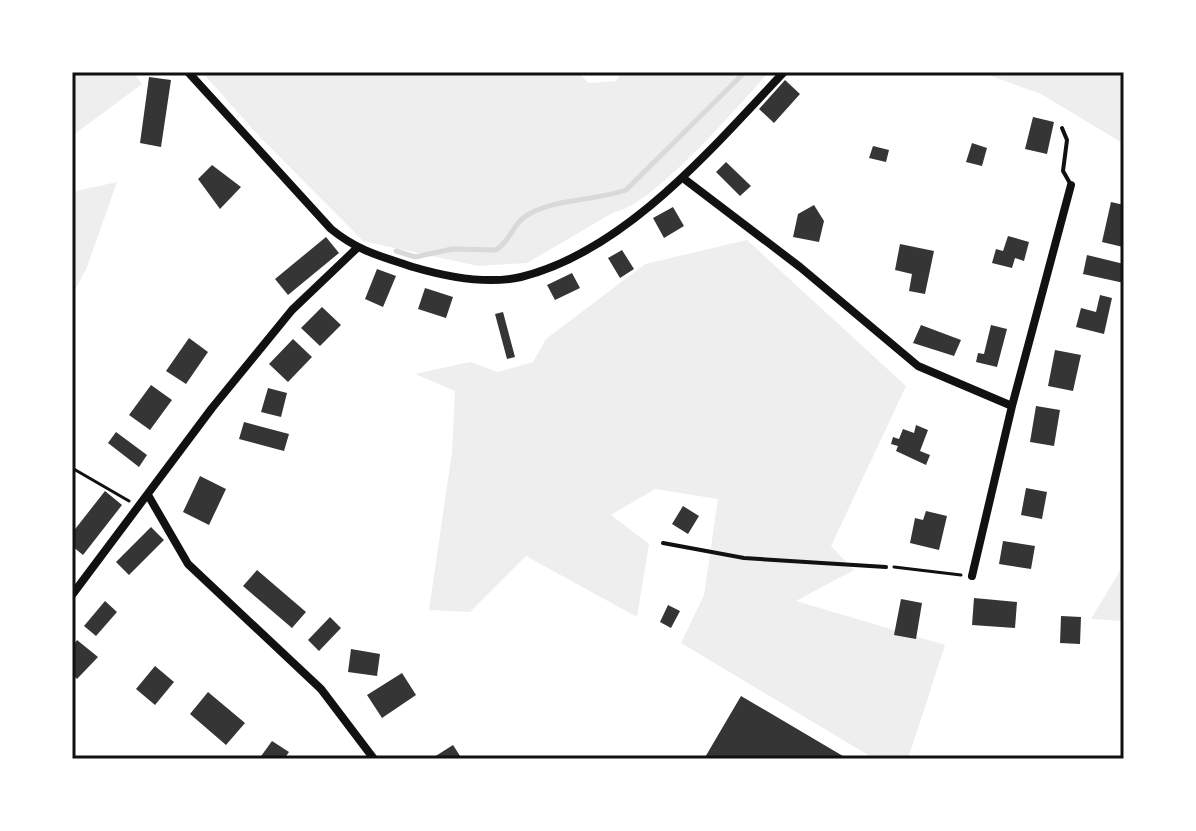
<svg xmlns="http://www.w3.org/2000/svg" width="1196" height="831" viewBox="0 0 1196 831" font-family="'Source Sans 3',sans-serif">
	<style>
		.green { fill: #eee }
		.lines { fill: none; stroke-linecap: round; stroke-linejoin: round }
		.stream { stroke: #d9d9d9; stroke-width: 5 }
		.building { fill: #353535 }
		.path { stroke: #111; stroke-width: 3 }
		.service { stroke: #111; stroke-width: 4 }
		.minor { stroke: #111; stroke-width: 8 }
		.neatline { fill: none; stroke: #111; stroke-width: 3 }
	</style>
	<rect width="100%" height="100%" fill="#fff"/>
	<path class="green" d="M72,72H133L142,84L72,136Z
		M202,72H577L589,83L616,81L622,72H769C742,102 650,209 614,212L527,263L478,266L363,241L257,134Z
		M980,72H1124V144L1041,94Z
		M117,182L87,267L72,296V192Z
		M747,240L906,386L831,546L854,570L796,601L945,645L908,759H875L681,643L704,595L718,499L655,489L611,515L649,544L637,617L526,556L470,612L429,610L452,452L455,391L415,374L470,362L498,372L533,362L546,339L645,264Z
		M1124,564V621L1091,619Z"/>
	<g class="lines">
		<path class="stream" d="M396,251L415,257L452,249L496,250C511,241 513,222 529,214C558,198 595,201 626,190L745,72"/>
	</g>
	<path class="building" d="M149,77L171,80L161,147L140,143Z
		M785,80L800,94L774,123L759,109Z
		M1033,117L1054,122L1047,154L1025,149Z
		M972,143L987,148L982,166L966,162Z
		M873,146L889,150L886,162L869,158Z
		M726,162L751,186L740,196L716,172Z
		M212,165L241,187L220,209L198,179Z
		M1111,202L1124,205L1123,247L1102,242Z
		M814,205L824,221L819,242L793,237L798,214Z
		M673,207L684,226L664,238L653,218Z
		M1008,236L1029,242L1024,261L1015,258L1012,268L992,263L996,249L1003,251Z
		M326,237L339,253L288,295L275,279Z
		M900,244L934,251L925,294L909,291L912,274L895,270Z
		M622,250L634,269L620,278L608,258Z
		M1087,255L1124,264V283L1083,274Z
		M377,269L396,276L383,307L365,299Z
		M572,273L580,288L555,300L547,285Z
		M425,288L453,297L446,318L418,309Z
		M1100,295L1112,298L1104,334L1076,327L1081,308L1096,312Z
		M322,307L341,325L320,346L301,328Z
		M503,312L515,357L507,359L495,314Z
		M921,325L961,340L954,356L913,343Z
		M991,325L1007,329L997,367L976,362L978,353L984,354Z
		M189,338L208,352L186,384L166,371Z
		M293,339L312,357L288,382L269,364Z
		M1055,350L1081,355L1073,391L1048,386Z
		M151,385L172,400L150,430L129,415Z
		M268,388L287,393L281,417L261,412Z
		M1036,406L1060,410L1054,446L1030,442Z
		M244,422L289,434L284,451L239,439Z
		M916,425L928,430L920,451L930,455L926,465L896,451L898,446L891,444L893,437L899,439L903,429L914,433Z
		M116,432L147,455L139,467L108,443Z
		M200,476L226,489L209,525L183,512Z
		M1026,488L1047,492L1042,519L1021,515Z
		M105,491L122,505L83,555L72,546V533Z
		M683,506L699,516L688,534L672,524Z
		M926,511L947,516L939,550L910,543L915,518L923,520Z
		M151,527L164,540L129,575L116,562Z
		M1003,541L1035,546L1031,569L999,564Z
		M257,570L306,612L292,628L243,586Z
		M974,598L1017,602L1015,628L972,625Z
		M901,599L922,603L916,639L894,635Z
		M105,601L117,612L96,636L84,626Z
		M668,605L680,611L671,628L660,622Z
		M1061,616L1081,617L1080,644L1060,643Z
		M330,617L341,628L319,651L308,640Z
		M77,640L98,657L77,679L72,674V647Z
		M351,649L380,654L377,676L348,672Z
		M155,666L174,682L155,705L136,689Z
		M402,673L416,695L382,718L367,695Z
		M208,692L245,723L226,745L190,714Z
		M741,696L848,759H704Z
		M272,741L289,752L284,759H259Z
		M453,745L462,759H431Z"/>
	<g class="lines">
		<path class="path" d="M72,468L129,501
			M894,567L961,575"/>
		<path class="service" d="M1062,128L1067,140L1063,171L1071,185
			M663,543L744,558L886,567"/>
		<path class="minor" d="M188,72L331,229C358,251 380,256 413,267C447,277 486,285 521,277C626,251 713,147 784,72
			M683,178L800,267L918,366L1012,406L972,576
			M1012,406L1071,185
			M148,495L188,564L321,689L374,759
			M72,595L212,408L292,310L356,249"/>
	</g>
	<rect width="1196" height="831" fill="none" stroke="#ffffff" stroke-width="148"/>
	<rect x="74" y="74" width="1048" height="683" class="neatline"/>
</svg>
